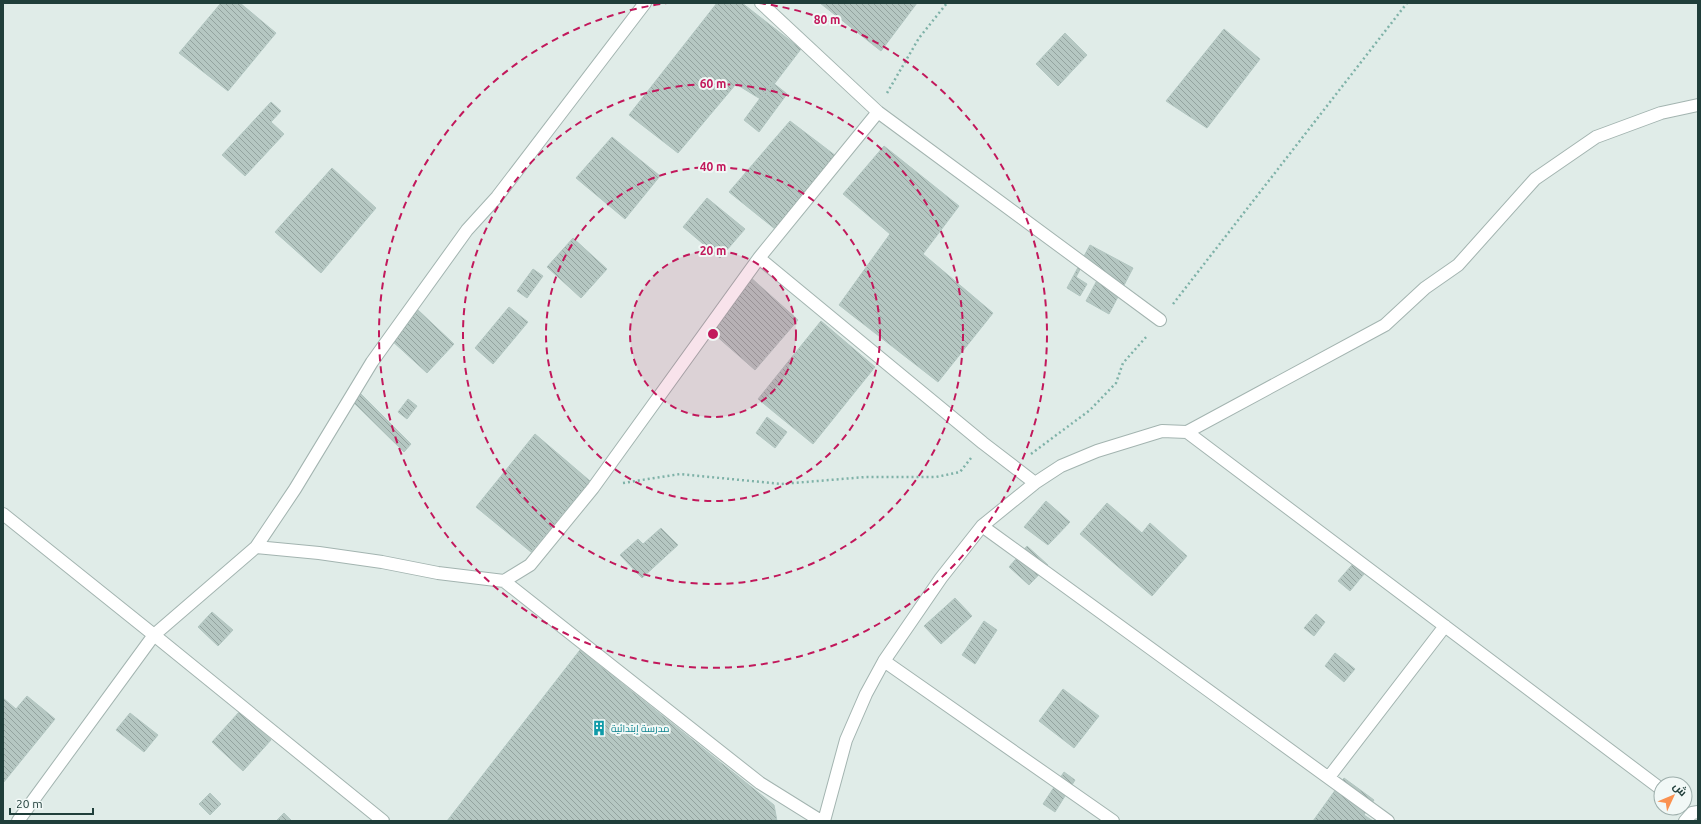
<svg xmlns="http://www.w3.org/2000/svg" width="1701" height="824" viewBox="0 0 1701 824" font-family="Ubuntu,Cairo,sans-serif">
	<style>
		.building { fill: url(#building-back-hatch); stroke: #b2c6c1 }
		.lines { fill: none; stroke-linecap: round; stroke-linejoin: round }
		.minor-casing { stroke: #a3b4b0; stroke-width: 14 }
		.path { stroke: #7fb2a8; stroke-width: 2.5; stroke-dasharray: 2 3; stroke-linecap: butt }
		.minor { stroke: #fff; stroke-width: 12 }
		.ring { fill: none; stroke: #c2185b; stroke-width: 2; stroke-dasharray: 7 5 }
		.labels { text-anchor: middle; stroke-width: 4; stroke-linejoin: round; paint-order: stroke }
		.culture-label { font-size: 10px; fill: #0d838f; stroke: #f1f8f6; text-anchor: start }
		.centre { fill: #c2185b; stroke: #f1f8f6; stroke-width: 2 }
		.ring-label { font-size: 12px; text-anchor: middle; font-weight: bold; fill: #c2185b; stroke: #f1f8f6; stroke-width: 4; stroke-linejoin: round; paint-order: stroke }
	</style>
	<defs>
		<pattern id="building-back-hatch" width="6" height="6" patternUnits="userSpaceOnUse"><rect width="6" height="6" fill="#b5c7c2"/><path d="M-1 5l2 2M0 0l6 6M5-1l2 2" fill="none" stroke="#93a39f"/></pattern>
	</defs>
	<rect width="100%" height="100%" fill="#e0ece8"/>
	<path class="building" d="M221,3H240L276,33L228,91L179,53Z
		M717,3H742L801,49L762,100L736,84L678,153L629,115Z
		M820,3H917L881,51Z
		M1224,29L1260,59L1207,128L1166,101Z
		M1065,33L1087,55L1058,86L1036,64Z
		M772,82L787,94L759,132L744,120Z
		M271,102L281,111L271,122L284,134L245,176L222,155Z
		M790,121L836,156L775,229L729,192Z
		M612,137L660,176L625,219L576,178Z
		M884,146L959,206L923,254L993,313L938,382L839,305L890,234L843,194Z
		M332,168L376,208L321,273L275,232Z
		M707,198L745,229L720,258L683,227Z
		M573,238L607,269L581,298L547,267Z
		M1090,245L1133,268L1109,314L1086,301L1102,271L1084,262L1076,277L1087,284L1080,296L1067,288Z
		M533,269L543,276L527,298L517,291Z
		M749,276L798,320L755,370L705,326Z
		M509,307L528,322L493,364L475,348Z
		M418,310L454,344L427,373L390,339Z
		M821,321L875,367L813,444L758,399Z
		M355,388L411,444L404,452L347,396Z
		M408,399L417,406L407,419L398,412Z
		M767,417L787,432L775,448L756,433Z
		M535,434L590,481L531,552L476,507Z
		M1046,501L1070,522L1048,545L1024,527Z
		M1107,503L1142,533L1150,523L1187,556L1152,596L1080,534Z
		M661,528L678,545L642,578L620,555L638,539L643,544Z
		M1027,546L1048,565L1029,585L1009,567Z
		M1358,558L1369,568L1350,591L1338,581Z
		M955,598L972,616L941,644L924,626Z
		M212,612L233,630L218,646L198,627Z
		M1316,614L1325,622L1314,636L1304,628Z
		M984,621L997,630L975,664L962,655Z
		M580,650L774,805L777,821H447Z
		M1335,653L1355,669L1344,682L1325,666Z
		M1063,689L1099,716L1074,748L1039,721Z
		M27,696L55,719L3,783V698L16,709Z
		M240,711L271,740L243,771L212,742Z
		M130,713L158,735L144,752L116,730Z
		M1064,772L1075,780L1055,812L1043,804Z
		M1344,778L1374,800L1364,815L1373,821H1313Z
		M210,793L221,804L210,815L199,804Z
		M284,813L292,821H276Z"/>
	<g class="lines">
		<g class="minor-casing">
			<path id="minor" d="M761,3L878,112L1160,320
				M759,258L983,443L1035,483
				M1187,432L1661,789
				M3,514L154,635L256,547L295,489L372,362L467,230L497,197L645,3
				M982,526L1388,821
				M256,547L319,553L382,562L438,573L504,581L760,783L821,821
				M504,581L530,565L593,488L759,258L878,112
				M884,661L1113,821
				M1329,777L1445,626
				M18,821L154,635L383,821
				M824,821L846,740L866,694L884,661L941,578L982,526L1035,483L1061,466L1097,451L1162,431L1187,432L1385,325L1425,288L1458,265L1535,179L1596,137L1661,113L1698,105
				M1685,821L1692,813L1698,812"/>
		</g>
		<path class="path" d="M887,93L919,38L947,3
			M1173,304L1407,3
			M1031,454L1090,410L1116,383L1123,363L1147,336
			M623,483L680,474L781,484L866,477H936L960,472L971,458"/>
		<use href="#minor" class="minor"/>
	</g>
	<circle cx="713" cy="334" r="83" fill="#c2185b" fill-opacity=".12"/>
	<g class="ring">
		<circle cx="713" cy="334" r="83"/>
		<circle cx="713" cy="334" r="167"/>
		<circle cx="713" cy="334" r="250"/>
		<path d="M759 3A334 334 0 1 1 667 3"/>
	</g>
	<defs>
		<g id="building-bare" transform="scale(1.2)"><path d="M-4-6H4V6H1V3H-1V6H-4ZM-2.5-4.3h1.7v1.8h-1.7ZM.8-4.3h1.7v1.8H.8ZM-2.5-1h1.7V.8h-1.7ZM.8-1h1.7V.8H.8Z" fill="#0f9aa8" stroke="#f1f8f6" stroke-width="2.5" paint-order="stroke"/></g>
	</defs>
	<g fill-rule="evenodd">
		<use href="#building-bare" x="599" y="728"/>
	</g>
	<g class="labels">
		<g class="culture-label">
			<text x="611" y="732">مدرسة إبتدائية</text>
		</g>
	</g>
	<circle cx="713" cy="334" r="6" class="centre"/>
	<g class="ring-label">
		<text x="827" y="24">80 m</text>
		<text x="713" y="88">60 m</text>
		<text x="713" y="171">40 m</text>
		<text x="713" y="255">20 m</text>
	</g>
	<rect width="1701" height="824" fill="none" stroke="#203e3a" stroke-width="8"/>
	<g transform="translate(1673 796) rotate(46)"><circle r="19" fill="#f1f8f6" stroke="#9daeab"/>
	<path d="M0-3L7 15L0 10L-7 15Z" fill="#fa9150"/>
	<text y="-6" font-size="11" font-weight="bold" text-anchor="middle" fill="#203e3a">ش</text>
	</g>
	<path d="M10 808v6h83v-6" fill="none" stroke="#203e3a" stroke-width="2"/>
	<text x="16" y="808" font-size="12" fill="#203e3a" stroke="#f1f8f6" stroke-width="3" paint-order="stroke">20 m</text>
</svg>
